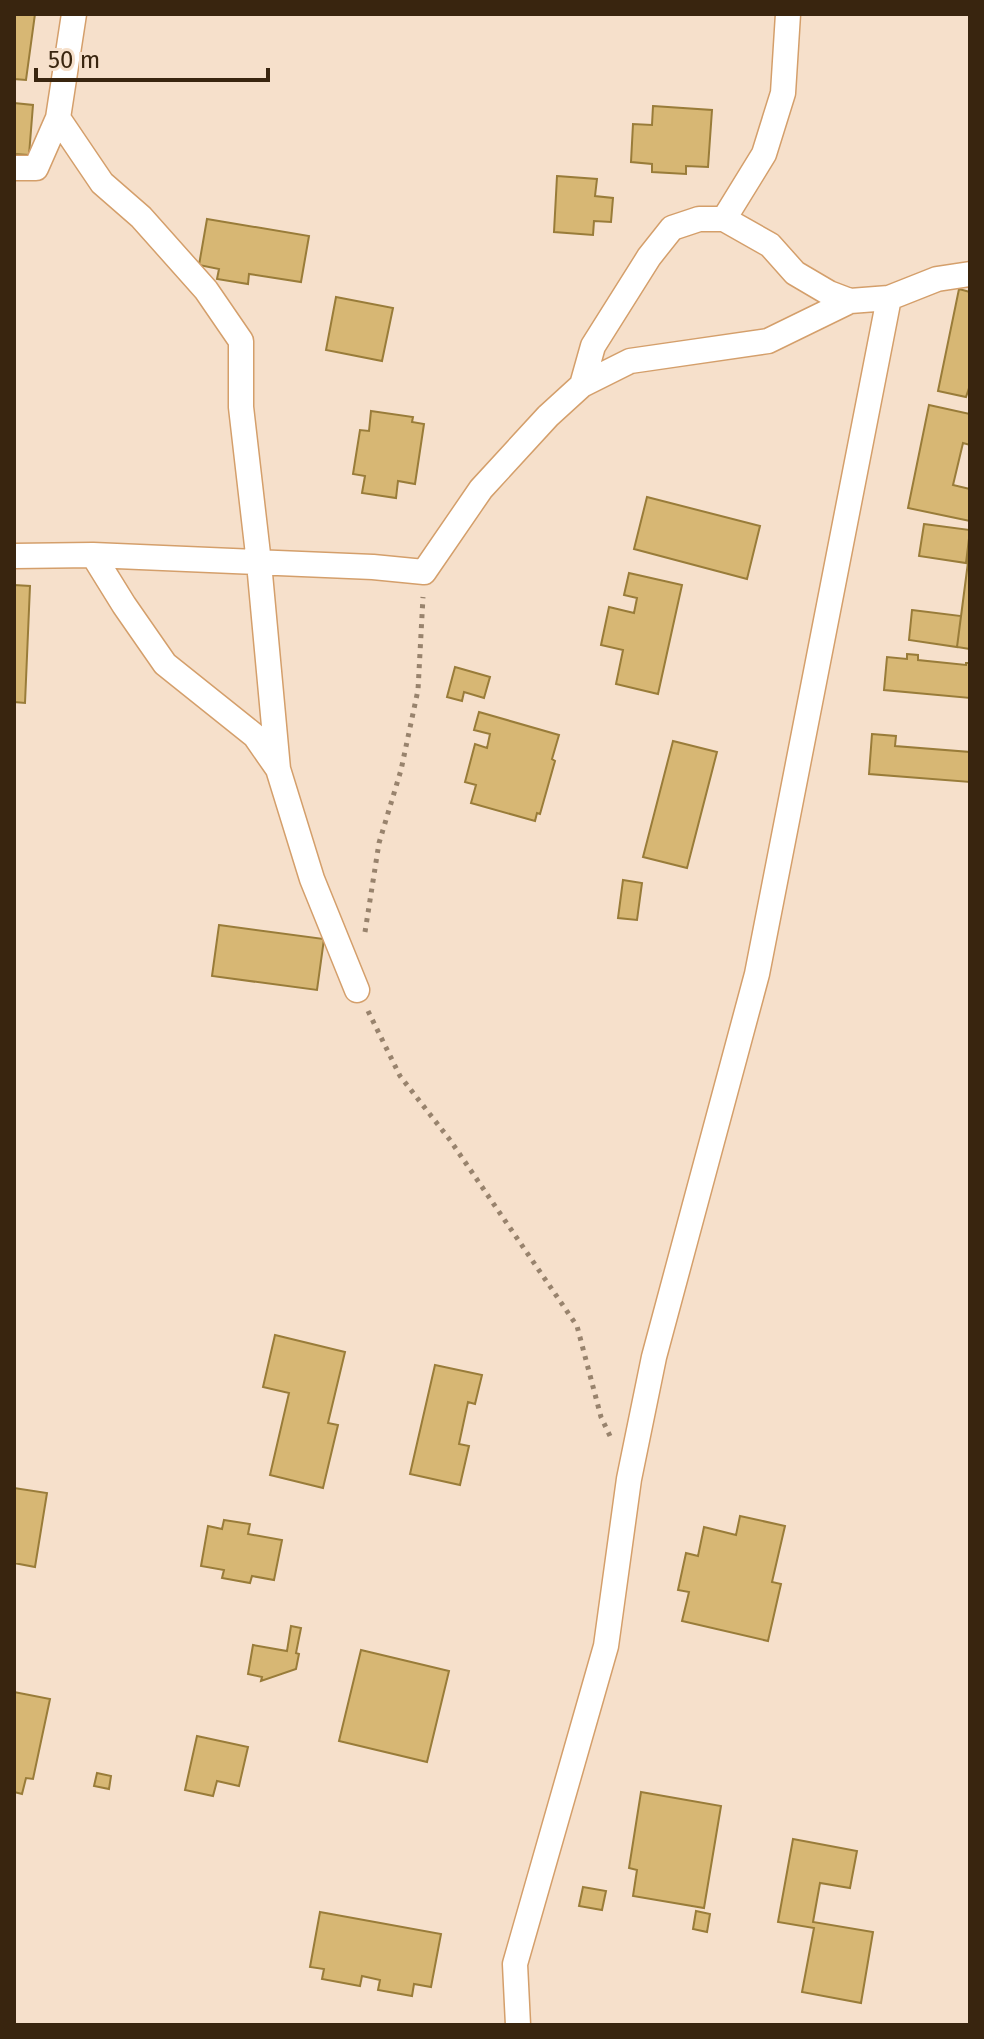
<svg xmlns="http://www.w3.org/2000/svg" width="984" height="2039" viewBox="0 0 984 2039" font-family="'Fira Sans',sans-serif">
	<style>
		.building { fill: #d7b774; stroke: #997c39; stroke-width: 2 }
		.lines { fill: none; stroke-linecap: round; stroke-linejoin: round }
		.minor-casing { stroke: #d49f6b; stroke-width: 27 }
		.path { stroke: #98836d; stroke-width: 5; stroke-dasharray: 4 6; stroke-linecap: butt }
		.minor { stroke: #fff; stroke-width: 24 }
	</style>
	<rect width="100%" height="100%" fill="#f6e0cb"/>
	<path class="building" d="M14,14H35L26,80L14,79Z
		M14,103L33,105L29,155L14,154Z
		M653,106L712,110L708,167L686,166V174L652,172V164L631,162L633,124L652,125Z
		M557,176L597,179L595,196L613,198L611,222L594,221L593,235L554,232Z
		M207,219L309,236L301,282L249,274L248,284L217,279L219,269L199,265Z
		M959,289L970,292V385L966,397L938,391Z
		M336,297L393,308L382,361L326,350Z
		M929,405L970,414V445L963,443L953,485L970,489V521L908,508Z
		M371,411L413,417L412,422L424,424L415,484L398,481L396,498L362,493L365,476L353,474L360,430L369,431Z
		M647,497L760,526L747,579L634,549Z
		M924,524L970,530L966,563L919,556Z
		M970,547V649L957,647Z
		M629,573L682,585L658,694L616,684L623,650L601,645L609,607L634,613L637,598L624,595Z
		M14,585L30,586L25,703L14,702Z
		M912,610L961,616L957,647L909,640Z
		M907,654L918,655V660L966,665V663H970V698L884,690L887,657L907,659Z
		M455,667L490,677L484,698L464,692L462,701L447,697Z
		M479,712L559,735L552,759L555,761L540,814L537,813L535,821L471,803L476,785L465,782L475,744L487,748L490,734L474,730Z
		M872,734L896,736L895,746L970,752V782L869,774Z
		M673,741L717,752L687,868L643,857Z
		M623,880L642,883L637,920L618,918Z
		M219,925L324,939L317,990L212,976Z
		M275,1335L345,1352L328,1423L338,1425L323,1488L270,1475L289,1393L263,1387Z
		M435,1365L482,1375L475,1404L468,1402L459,1444L469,1446L460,1485L410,1474Z
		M14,1488L47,1493L35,1567L14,1563V1565Z
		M740,1516L785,1526L772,1582L781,1584L768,1641L682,1621L689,1592L678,1590L686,1553L698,1556L704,1527L736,1535Z
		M224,1520L250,1524L248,1534L282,1540L274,1580L252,1576L250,1583L222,1578L224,1570L201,1566L208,1526L222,1529Z
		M291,1626L301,1628L296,1653L299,1654L296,1669L261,1681L262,1677L248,1674L253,1645L287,1651Z
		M361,1650L449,1671L427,1762L339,1741Z
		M14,1692L50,1699L33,1779L26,1778L22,1794L14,1792Z
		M197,1736L248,1747L239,1786L217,1781L213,1796L185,1790Z
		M97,1773L111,1776L109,1789L94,1786Z
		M641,1792L721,1806L704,1908L633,1896L637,1870L629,1868Z
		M793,1839L857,1851L850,1888L820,1883L813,1922L873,1932L861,2003L802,1992L814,1928L778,1922Z
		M583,1887L606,1891L602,1910L579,1906Z
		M696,1911L710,1914L707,1932L693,1929Z
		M320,1912L441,1934L431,1987L414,1984L412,1996L378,1990L380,1980L362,1976L360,1986L322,1979L324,1969L310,1967Z"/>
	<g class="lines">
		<g class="minor-casing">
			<path id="minor" d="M58,118L102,183L141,217L206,290L241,341V407L259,563L278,769
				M14,168H36L58,118L74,14
				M724,219L764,154L783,93L788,14
				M582,385L630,361L768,341L850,301
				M93,555L124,605L165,664L255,736L278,769L312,879L357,990
				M14,556L93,555L373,567L424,572L481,489L548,416L582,385L593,346L649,257L672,228L699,219H724L770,245L795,273L829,293L850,301L889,298L937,279L970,274
				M518,2025L515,1964L606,1646L629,1479L654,1357L757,974L889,298"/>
		</g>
		<path class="path" d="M365,932L379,843L401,770L418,690L423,597
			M368,1011L400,1076L450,1140L577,1326L601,1417L610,1436"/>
		<use href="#minor" class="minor"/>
	</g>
	<rect width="984" height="2039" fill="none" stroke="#39250f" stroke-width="32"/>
	<path d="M36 68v12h232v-12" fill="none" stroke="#39250f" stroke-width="4"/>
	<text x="48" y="68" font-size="24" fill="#39250f" stroke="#f6e0cb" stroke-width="6" paint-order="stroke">50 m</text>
</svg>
